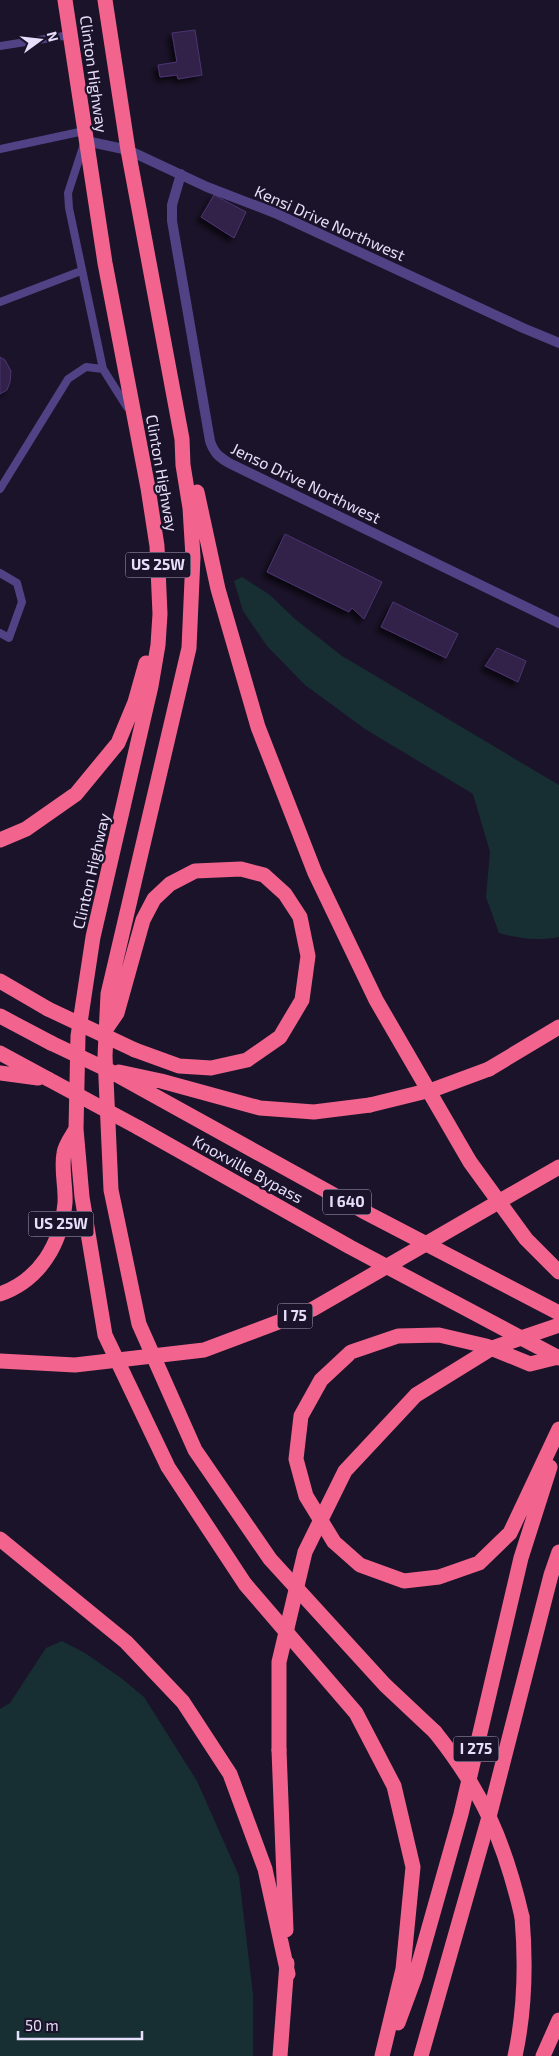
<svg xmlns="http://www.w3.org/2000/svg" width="559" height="2056" viewBox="0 0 559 2056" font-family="'Exo 2',sans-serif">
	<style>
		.green { fill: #172f33 }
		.building { fill: #302148; stroke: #4c3572; filter: url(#shadow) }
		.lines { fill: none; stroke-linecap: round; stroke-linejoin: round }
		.lane { stroke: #504284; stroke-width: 8 }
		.street { stroke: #504284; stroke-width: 10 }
		.highway { stroke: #f2648e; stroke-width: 15 }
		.highway-bridge { stroke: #f2648e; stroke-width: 15 }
		.labels { text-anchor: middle; stroke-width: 4.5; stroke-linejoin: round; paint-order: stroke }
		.shield { fill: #1b1329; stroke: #aaa1bd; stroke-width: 1 }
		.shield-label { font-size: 15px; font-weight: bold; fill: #e7defc }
		.street-label { font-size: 16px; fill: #e7defc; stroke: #1b1329 }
	</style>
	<defs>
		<filter id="shadow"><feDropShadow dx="-4.5" dy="4.5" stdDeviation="2.5" flood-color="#0009"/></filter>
	</defs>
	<rect width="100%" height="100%" fill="#1b1329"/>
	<path class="green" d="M242,577L270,595L295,619L342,656L559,785V937C538,941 520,939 499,933L486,897L490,852L473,794L365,729L305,685L267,646L243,611L234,581Z
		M62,1641L85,1653L121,1678L144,1697L197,1781L239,1876L253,1995V2056H0V1709L10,1703L46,1648Z"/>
	<path class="building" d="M195,30L202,75L178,79L177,75L160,77L158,65L177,62L172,33Z
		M214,195L246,212L234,238L201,217Z
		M0,357L5,360L11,371L10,382L7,390L0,394Z
		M285,534L382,582L364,619L352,608L349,612L267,572Z
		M393,602L458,634L446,658L381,627Z
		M497,648L526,661L518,682L485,666Z"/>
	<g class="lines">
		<path class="lane" d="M0,46L70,35
			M84,144L68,193L69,208L103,369L127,407
			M0,149L84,131
			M0,302L81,271
			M0,489L68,379L86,367L103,369
			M0,573L17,583L22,602L9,638L0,633"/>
		<path class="street" d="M86,141L128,150L207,187L275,213L523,328L559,343
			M181,174L172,205V221L210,441C214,453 219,457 229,463L559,623"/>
		<path class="highway" d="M65,0L105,263L148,488L157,546L160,614L158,645L151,686L93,937L78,1036L76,1129L82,1197L105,1335L168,1467L245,1584L356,1713L394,1786L413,1867L403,1969L382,2056
			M105,0L128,150L182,439L183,465L190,508L193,557L189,648L108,994L105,1056L111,1190L139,1324L195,1450L270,1559L385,1685L435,1732
			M197,492L218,589L258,727L315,873L376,1000L470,1162L526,1239L559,1272
			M0,840L26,829L76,794L118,743L135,702L146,663
			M0,981L48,1009
			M0,1016L51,1043
			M106,1029L117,1013L143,920L154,899L170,884L195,871L241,869L264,875L285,894L300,917L308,956L302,1000L280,1037L247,1060L211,1068L179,1066L135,1050
			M0,1053L48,1079
			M489,1069L559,1027
			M108,1070L363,1211L559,1313
			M119,1072L161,1081L260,1108L314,1112L370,1105
			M0,1073L38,1078
			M139,1128L350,1247L559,1358
			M0,1294C40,1280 61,1244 65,1203C66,1187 61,1170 64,1153C65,1145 72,1136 76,1129
			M558,1357L530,1364L486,1346L439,1335L398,1336L351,1352L321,1380L301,1416L296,1459L306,1496L334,1542L360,1565L404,1581L439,1577L479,1563L510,1533L559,1429
			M0,1539L126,1642L183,1702L230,1774L265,1869L288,1974
			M279,1750L286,1930
			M398,2023L415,1977L461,1814L521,1558L550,1467
			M280,2056L287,1963
			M421,2056L489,1817L551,1575L559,1552
			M515,2056C525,2010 526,1964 522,1917
			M543,2056L559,2020"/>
		<path class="highway-bridge" d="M48,1009L135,1050
			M51,1043L108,1070
			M48,1079L139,1128
			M370,1105L435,1089L489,1069
			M0,1361L75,1365L204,1350L313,1309L559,1167
			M435,1732C483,1792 505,1843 522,1917
			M279,1750V1662L305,1552L345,1471L416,1395L492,1348L559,1325"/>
	</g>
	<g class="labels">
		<g class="shield">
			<rect x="125.5" y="552.5" width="65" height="25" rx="4"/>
			<rect x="323" y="1189.5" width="48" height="25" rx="4"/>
			<rect x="28.5" y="1211.5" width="65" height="25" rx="4"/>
			<rect x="277.5" y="1303.5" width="35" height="25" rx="4"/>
			<rect x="453.5" y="1736.5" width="45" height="25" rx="4"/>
		</g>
		<g class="shield-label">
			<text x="158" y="570">US 25W</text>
			<text x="347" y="1207">I 640</text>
			<text x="61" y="1229">US 25W</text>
			<text x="295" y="1321">I 75</text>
			<text x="476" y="1754">I 275</text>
		</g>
		<g class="street-label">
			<text transform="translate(94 74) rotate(82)" y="6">Clinton Highway</text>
			<text transform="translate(330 223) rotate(24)" y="6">Kensi Drive Northwest</text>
			<text transform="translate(162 473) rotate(80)" y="6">Clinton Highway</text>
			<text transform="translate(306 483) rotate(26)" y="6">Jenso Drive Northwest</text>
			<text transform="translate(91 871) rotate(-77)" y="6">Clinton Highway</text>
			<text transform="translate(248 1169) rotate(29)" y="6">Knoxville Bypass</text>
		</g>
	</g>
	<g transform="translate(40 40) rotate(75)" stroke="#1b1329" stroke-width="4" paint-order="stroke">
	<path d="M0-4L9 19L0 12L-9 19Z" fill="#e7defc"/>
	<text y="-8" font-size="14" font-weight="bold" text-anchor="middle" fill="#e7defc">N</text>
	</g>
	<path d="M18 2031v8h124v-8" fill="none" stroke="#e7defc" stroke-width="2.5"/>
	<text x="25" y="2031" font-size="15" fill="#e7defc" stroke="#1b1329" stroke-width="4" paint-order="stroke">50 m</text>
</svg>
